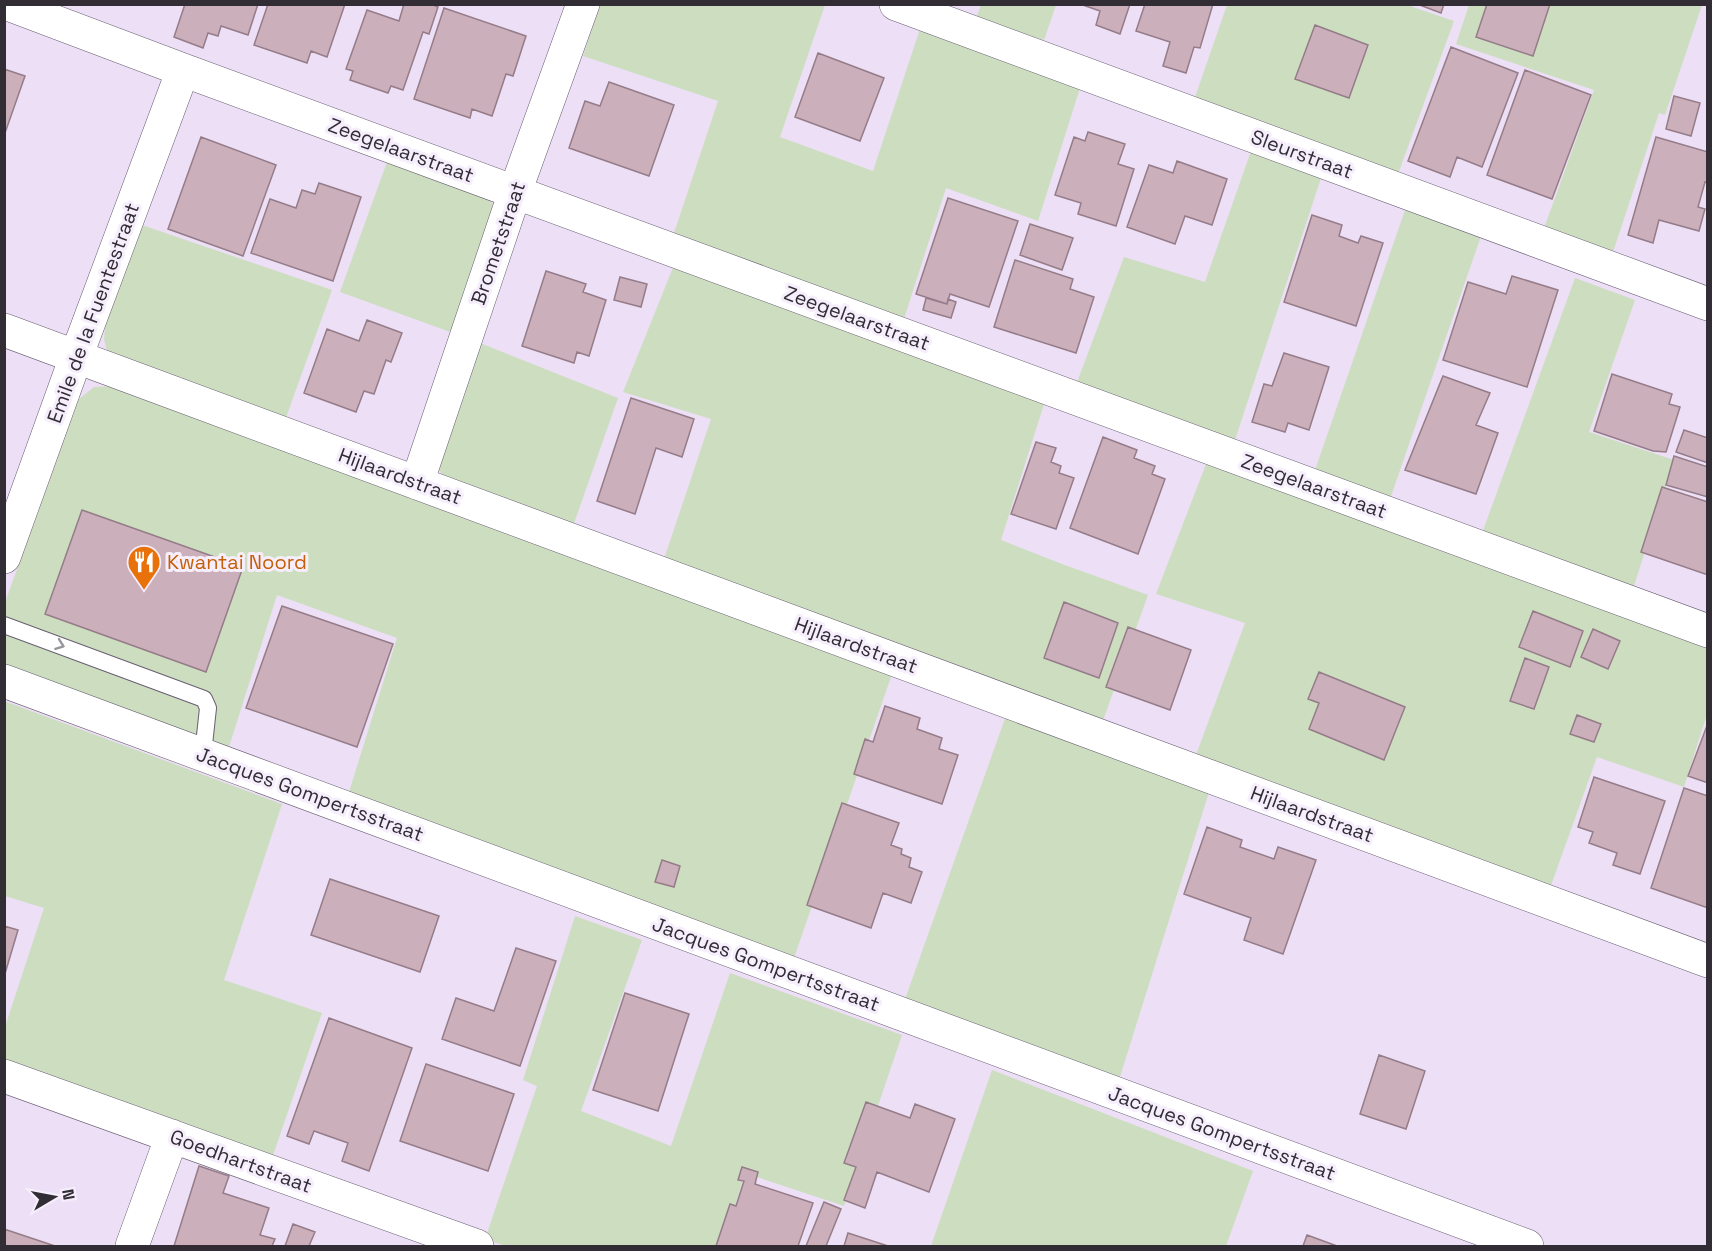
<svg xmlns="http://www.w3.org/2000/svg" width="1712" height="1251" viewBox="0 0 1712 1251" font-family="'Space Grotesk',sans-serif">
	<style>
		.green { fill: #ccdebf }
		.building { fill: #cbb0bc; stroke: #957c88; stroke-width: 1.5 }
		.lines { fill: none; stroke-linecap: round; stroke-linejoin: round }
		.service-casing { stroke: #695e72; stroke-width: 18 }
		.minor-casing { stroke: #695e72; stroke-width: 34 }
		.service { stroke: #fff; stroke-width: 16 }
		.minor { stroke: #fff; stroke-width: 33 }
		.oneway { stroke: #98969a }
		.labels { text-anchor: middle; stroke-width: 6; stroke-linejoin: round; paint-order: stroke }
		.street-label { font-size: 20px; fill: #322d35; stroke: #f6eefc }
		.food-label { font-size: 20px; fill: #c56008; stroke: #f6eefc; text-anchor: start }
	</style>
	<rect width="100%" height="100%" fill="#ecdff6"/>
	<path class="green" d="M600,5H825L780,137L873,171L921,26L1080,88L1038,221L946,188L902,325L672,239L718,101L583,56Z
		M981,5H1056L1044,40L976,18Z
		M1227,5H1407L1454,21L1398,174L1194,100Z
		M1469,5H1702L1665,115L1659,113L1612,255L1543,231L1594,90L1456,44Z
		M1251,151L1321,178L1234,443L1076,385L1124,257L1205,282Z
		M387,162L484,196L494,205L453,333L340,292Z
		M1405,210L1481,236L1389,502L1313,476Z
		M142,225L332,290L284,423L108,355L104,339L106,319Z
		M674,265L1045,401L1001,540L1062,564L1148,595L1101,726L663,562L711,419L623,392Z
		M1575,278L1635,300L1589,432L1674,460L1633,589L1481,536Z
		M475,341L618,398L572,529L448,483L438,468Z
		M117,386L892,674L794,958L349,792L397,638L277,595L228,750L15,673L5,665L4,605L79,399L94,387Z
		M1208,459L1707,643V714L1684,787L1597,757L1549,891L1193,763L1245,623L1156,594Z
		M4,701L282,804L224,980L322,1013L272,1158L5,1064V1027L44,908L5,896Z
		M1007,713L1210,789L1119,1080L904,1002Z
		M575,916L642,940L581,1111L671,1146L730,973L902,1035L844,1206L745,1173L723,1246H506L485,1239L537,1086L523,1080Z
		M992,1070L1253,1171L1226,1246H931Z"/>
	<path class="building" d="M185,4H258L248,35L221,26L218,36L208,33L203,48L174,37Z
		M268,4H345L327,57L311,51L307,63L254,45Z
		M404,4H431L438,7L429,34L423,32L403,90L391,86L388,93L350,80L353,71L346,69L367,10L399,21Z
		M1080,4H1130L1120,34L1096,25L1100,11Z
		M1145,4H1213L1200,48L1194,47L1186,73L1163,66L1170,42L1136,31Z
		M1417,4H1444L1441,13Z
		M1487,4H1550L1533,56L1476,37Z
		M444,8L526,36L513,76L506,74L492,116L472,109L470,118L414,99Z
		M1315,25L1368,45L1349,98L1295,79Z
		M1451,47L1518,73L1482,167L1457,157L1450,177L1408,161Z
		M818,53L884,78L860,141L795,117Z
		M4,69L25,76L5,133H4Z
		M1525,70L1591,95L1552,199L1487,175Z
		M609,82L674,105L649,176L569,148L585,101L600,106Z
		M1674,96L1700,103L1691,136L1666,129Z
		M1088,132L1125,144L1118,164L1134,169L1116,226L1078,214L1081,203L1055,195L1074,137L1085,141Z
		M201,137L276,165L243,256L168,229Z
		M1656,137L1708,152V183L1705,182L1698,207L1705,209L1699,231L1659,220L1653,243L1628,235Z
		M1177,161L1227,179L1212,225L1185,216L1175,244L1127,227L1149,165L1173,173Z
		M319,183L361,197L333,281L251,253L270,199L296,208L302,190L315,194Z
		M948,198L1018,221L989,307L950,294L947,304L916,294Z
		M1312,215L1342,225L1339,236L1358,243L1361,236L1383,243L1356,326L1284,302Z
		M1030,224L1073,238L1062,270L1020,255Z
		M1015,260L1073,279L1070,289L1094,297L1076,353L994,327Z
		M546,271L586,284L583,292L606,300L589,356L577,352L574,363L522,346Z
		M1512,276L1558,290L1527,387L1443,360L1468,282L1506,294Z
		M620,277L647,284L641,307L614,300Z
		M926,298L947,304L948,299L956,302L951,318L923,310Z
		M367,320L402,333L391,362L386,360L374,394L364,391L356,412L304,393L327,329L359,341Z
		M1284,353L1329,367L1309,430L1288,423L1285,432L1252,422L1264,384L1272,386Z
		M1612,374L1672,394L1669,404L1680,407L1666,452L1653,451L1594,431Z
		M1443,376L1490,393L1476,425L1498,433L1476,494L1405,470Z
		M631,398L694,419L682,457L656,448L635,514L597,501Z
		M1684,430L1708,438V463L1676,452Z
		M1103,437L1137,450L1134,458L1155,466L1152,474L1165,479L1138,554L1070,528Z
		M1036,442L1056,448L1051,462L1061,466L1059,473L1074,478L1056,529L1011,514Z
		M1674,456L1708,467V497L1666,485Z
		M1662,487L1708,502V575L1641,552Z
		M82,510L243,567L206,672L45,614Z
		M1064,602L1118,623L1099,678L1044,658Z
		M282,606L393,644L357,747L246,708Z
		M1533,611L1583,631L1570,667L1519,647Z
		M1128,627L1191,650L1170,710L1106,687Z
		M1593,629L1620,641L1608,669L1581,657Z
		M1525,658L1549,667L1534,709L1510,701Z
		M1319,672L1405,707L1384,760L1309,729L1319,703L1308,699Z
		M885,706L920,718L917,729L942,738L939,749L958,755L942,804L854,774L865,739L873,742Z
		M1577,715L1601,724L1594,742L1570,734Z
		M1708,723V783L1688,776Z
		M1594,777L1665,801L1640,874L1613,865L1617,853L1589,843L1593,832L1578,827Z
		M1684,788L1708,796V908L1651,888Z
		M842,803L899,823L891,845L902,849L901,854L911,858L909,867L922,872L911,903L883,893L871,928L807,905Z
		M1207,827L1242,840L1240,847L1274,859L1278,847L1316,860L1283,954L1244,940L1251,918L1184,894Z
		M662,860L680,866L674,887L655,882Z
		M330,879L439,916L420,972L311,935Z
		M4,926L18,930L4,977Z
		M516,948L556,961L520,1066L442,1039L456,998L494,1011Z
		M625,993L689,1014L658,1111L593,1090Z
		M329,1018L412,1048L369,1171L342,1161L348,1143L314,1131L309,1144L287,1136Z
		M1379,1055L1425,1071L1406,1129L1360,1114Z
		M426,1064L514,1094L488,1171L400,1141Z
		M866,1102L910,1118L915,1104L955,1119L929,1192L877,1172L865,1208L844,1200L856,1167L844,1163Z
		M199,1166L229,1176L223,1193L269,1208L260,1235L275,1239L272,1246H174Z
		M742,1167L758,1172L755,1184L813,1203L798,1246H716L730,1204L736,1206L744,1181L738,1180Z
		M824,1202L841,1209L826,1246H806Z
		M293,1224L315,1232L309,1246H285Z
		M4,1229L55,1246H4Z
		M848,1233L888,1246H844Z
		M1307,1235L1337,1246H1303Z"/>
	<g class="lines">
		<g class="service-casing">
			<path id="service" d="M4,625L204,699L208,708L203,754"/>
		</g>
		<g class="minor-casing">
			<path id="minor" d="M8,4L183,70L1708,631
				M896,4L1708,304
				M4,330L1708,961
				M417,483L515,192L583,4
				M4,557L76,357L183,70
				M4,681L1527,1246
				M4,1076L477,1246
				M132,1246L172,1136"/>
		</g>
		<use href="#service" class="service"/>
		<use href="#minor" class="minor"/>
	</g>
	<defs><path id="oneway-chevron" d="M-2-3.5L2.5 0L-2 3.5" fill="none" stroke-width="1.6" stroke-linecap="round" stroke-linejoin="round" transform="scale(1.5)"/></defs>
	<use class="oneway" href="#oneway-chevron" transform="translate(60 645) rotate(20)"/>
	<defs>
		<g id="restaurant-pin" transform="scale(1.725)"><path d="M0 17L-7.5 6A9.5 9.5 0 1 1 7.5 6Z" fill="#e8710a" stroke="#f6eefc"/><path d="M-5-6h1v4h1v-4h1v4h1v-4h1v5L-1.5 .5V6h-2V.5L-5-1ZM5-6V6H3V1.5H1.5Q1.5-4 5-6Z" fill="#fff"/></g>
	</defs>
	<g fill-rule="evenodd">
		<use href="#restaurant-pin" x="144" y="562"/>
	</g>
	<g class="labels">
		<g class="street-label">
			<text transform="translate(401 150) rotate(20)" y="7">Zeegelaarstraat</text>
			<text transform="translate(1302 154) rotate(20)" y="7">Sleurstraat</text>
			<text transform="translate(498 243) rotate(-71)" y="7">Brometstraat</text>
			<text transform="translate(93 313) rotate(-70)" y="7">Emile de la Fuentestraat</text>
			<text transform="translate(857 318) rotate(20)" y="7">Zeegelaarstraat</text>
			<text transform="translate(400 476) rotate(20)" y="7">Hijlaardstraat</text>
			<text transform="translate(1314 486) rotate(20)" y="7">Zeegelaarstraat</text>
			<text transform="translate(856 645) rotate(20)" y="7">Hijlaardstraat</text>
			<text transform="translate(310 794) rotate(20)" y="7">Jacques Gompertsstraat</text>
			<text transform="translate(1312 814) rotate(20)" y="7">Hijlaardstraat</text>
			<text transform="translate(766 964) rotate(20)" y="7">Jacques Gompertsstraat</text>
			<text transform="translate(1222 1133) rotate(20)" y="7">Jacques Gompertsstraat</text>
			<text transform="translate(241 1161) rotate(20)" y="7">Goedhartstraat</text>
		</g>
		<g class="food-label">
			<text x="167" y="569">Kwantai Noord</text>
		</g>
	</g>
	<rect width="1712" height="1251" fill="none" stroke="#322d35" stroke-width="12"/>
	<g transform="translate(54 1197) rotate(80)" stroke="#f6eefc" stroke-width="4.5" paint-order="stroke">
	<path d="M0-4.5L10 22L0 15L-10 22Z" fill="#322d35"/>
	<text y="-9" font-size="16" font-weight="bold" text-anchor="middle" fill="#322d35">N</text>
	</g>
</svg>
